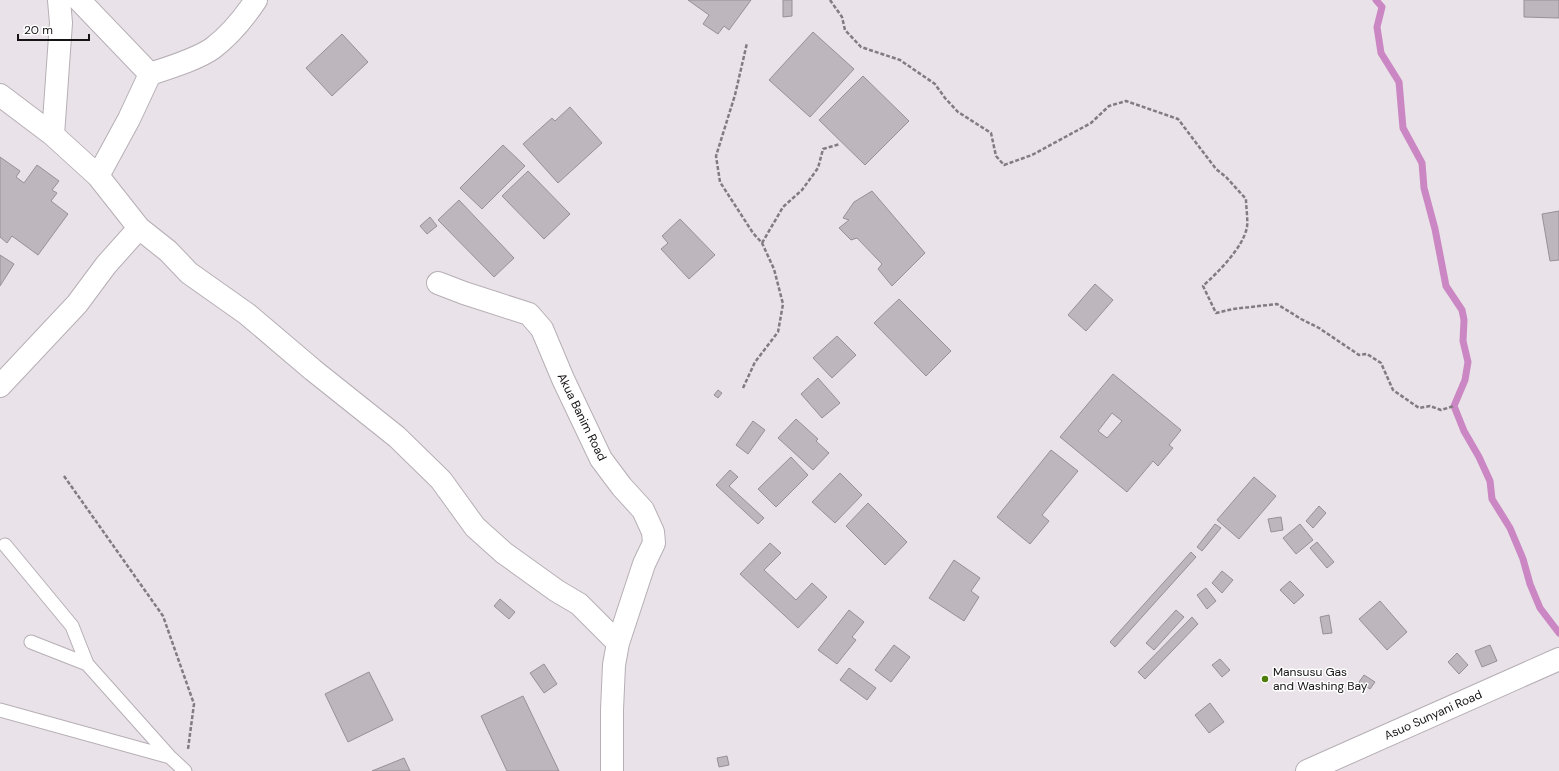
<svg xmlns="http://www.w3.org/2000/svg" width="1559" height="771" viewBox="0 0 1559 771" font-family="'DM Sans',sans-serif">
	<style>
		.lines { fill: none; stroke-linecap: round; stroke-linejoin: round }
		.stream { stroke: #cb87c3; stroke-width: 7 }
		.building { fill: #bdb6bc; stroke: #979196; fill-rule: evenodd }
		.lane-casing { stroke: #b6afb5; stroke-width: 15 }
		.street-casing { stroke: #b6afb5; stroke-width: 24 }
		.path { stroke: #817c80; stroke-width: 2.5; stroke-dasharray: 4 2; stroke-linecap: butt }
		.lane { stroke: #fff; stroke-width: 13 }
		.street { stroke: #fff; stroke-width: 22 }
		.poi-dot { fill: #4e7e09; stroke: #fff; stroke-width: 1.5 }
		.labels { text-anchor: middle; stroke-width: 3; stroke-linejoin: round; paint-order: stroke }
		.street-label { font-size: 12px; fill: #161315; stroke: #fff }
		.poi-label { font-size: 12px; fill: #161315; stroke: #fff; text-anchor: start }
	</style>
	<rect width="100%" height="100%" fill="#e9e2e8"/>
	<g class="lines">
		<path class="stream" d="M1376,0L1382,7L1377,27L1381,53L1399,82L1403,128L1422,163L1424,188L1435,229L1446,286L1462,310L1464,320L1463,341L1468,362L1465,380L1454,406L1464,431L1479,457L1490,481L1492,499L1510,528L1523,559L1530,584L1540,608L1559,633"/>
	</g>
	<path class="building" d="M688,0H751L729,30L724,26L718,34L703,24L709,15Z
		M783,0H792V16L783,17Z
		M1524,0H1559V18L1524,17Z
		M813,32L854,69L810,117L769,80Z
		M342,34L368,62L332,96L306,68Z
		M863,76L909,121L865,165L819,120Z
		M570,107L602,143L558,183L523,144L552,118L555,121Z
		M503,145L525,166L482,209L460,188Z
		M0,157L20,171L16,177L24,183L37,165L59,181L52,190L57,193L51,201L68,214L38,255L12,236L7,243L0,237Z
		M528,171L570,214L544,239L502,196Z
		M872,191L925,253L892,286L878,269L882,264L857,238L851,240L839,228L849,220L843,218L854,202Z
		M459,200L514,258L494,277L438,220Z
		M1559,211V260L1550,261L1542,214Z
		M430,217L437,226L427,234L420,226Z
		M680,219L715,255L689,279L661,249L668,243L662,236Z
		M0,255L14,264L0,286Z
		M1095,284L1113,300L1086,331L1068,315Z
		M899,299L951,351L926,376L874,323Z
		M837,336L856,355L832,378L813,358Z
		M1113,374L1181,430L1169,445L1173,448L1158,466L1153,461L1127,492L1060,437ZM1112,413L1122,421L1107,438L1098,431Z
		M818,378L840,403L822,418L801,394Z
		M718,390L722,393L718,398L714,395Z
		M796,419L818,439L816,441L829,453L813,470L778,438Z
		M753,421L765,430L748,454L736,445Z
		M1051,450L1078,471L1042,515L1049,521L1030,544L997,517Z
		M791,457L808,475L776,507L758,489Z
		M730,470L738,477L729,486L764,518L758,524L716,485Z
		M840,473L862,495L835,523L812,502Z
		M1254,477L1276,496L1239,539L1217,520Z
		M868,503L907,542L885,565L846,526Z
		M1319,506L1326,513L1313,528L1306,521Z
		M1281,517L1283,530L1271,532L1268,519Z
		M1215,524L1221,528L1202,551L1197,547Z
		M1300,524L1313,540L1296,554L1283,538Z
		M1317,542L1334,562L1327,568L1310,548Z
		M770,543L781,553L764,570L796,600L812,583L827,597L798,628L740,574Z
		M1191,552L1196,557L1115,647L1110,642Z
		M954,560L980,578L971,591L979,597L964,621L929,598Z
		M1222,571L1233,580L1222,593L1212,583Z
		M1290,581L1304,595L1294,604L1280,590Z
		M1206,588L1216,601L1207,609L1197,595Z
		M500,599L515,612L509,619L494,606Z
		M1380,601L1407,632L1387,650L1359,619Z
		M849,610L864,622L852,637L856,640L837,664L818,650Z
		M1176,610L1184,617L1154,650L1146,643Z
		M1329,615L1332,633L1323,634L1320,617Z
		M1192,617L1198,624L1145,679L1138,672Z
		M894,645L910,657L891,682L875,670Z
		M1490,645L1497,661L1482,667L1475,651Z
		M1457,653L1468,665L1459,674L1448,662Z
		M1220,659L1230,670L1222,677L1212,665Z
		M544,664L557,684L544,693L530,673Z
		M849,668L876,688L867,700L840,680Z
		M369,672L393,720L348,742L325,694Z
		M1364,675L1375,682L1370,689L1359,682Z
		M523,696L559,771H507L481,716Z
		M1210,703L1224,722L1209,733L1195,715Z
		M727,756L729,765L719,767L717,758Z
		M404,758L410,771H372Z"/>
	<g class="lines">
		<g class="lane-casing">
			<path id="lane" d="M5,545L72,626L87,664
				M31,642L87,664L170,757
				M0,710L170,757L185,771"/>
		</g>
		<g class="street-casing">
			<path id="street" d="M79,0L150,74L129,119L98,176
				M150,74C168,68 198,59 213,48C230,35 244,18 256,0
				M0,95L53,135L98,176L139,228L106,265L77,304L0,386
				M53,135L61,23L59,0
				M139,228L168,251L189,273L247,314L313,370L397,437L441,480L475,527L504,553L557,591L579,604L618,643
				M438,283L464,293L529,314L542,329L563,379L601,459L622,487L643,510L653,532L654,543L644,564L618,643L614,665L612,710V771
				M1307,771L1559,659"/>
		</g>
		<path class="path" d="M830,0L842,17L845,30L861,47L900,60L935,84L945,98L958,112L991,133L996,156L1004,165L1032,155L1091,123L1109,106L1126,101L1178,119L1216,169L1226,177L1246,199C1246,208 1248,218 1247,227C1243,248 1218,272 1203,286L1216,313L1233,309L1277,304L1301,319L1319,328L1359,355L1367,354L1381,363L1393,390L1419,408L1430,406L1441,410L1454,406
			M762,243L783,207L802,190L818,168L823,149L840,144
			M743,388L755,362L778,332L783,304L774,269L762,243L753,233L720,182L716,156L735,95L747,43
			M64,476L163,616L194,704L188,749"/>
		<use href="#lane" class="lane"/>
		<use href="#street" class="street"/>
	</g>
	<circle class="poi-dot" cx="1265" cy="679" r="4"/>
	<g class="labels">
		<g class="street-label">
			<text transform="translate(582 417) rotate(64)" y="4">Akua Banim Road</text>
			<text transform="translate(1433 715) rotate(-24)" y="4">Asuo Sunyani Road</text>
		</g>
		<g class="poi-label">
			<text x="1273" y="676">Mansusu Gas<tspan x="1273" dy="14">and Washing Bay</tspan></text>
		</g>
	</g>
	<path d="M18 34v6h71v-6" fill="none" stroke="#161315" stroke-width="2"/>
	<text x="24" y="34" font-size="12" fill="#161315" stroke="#ffffff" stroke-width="3" paint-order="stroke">20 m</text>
</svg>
